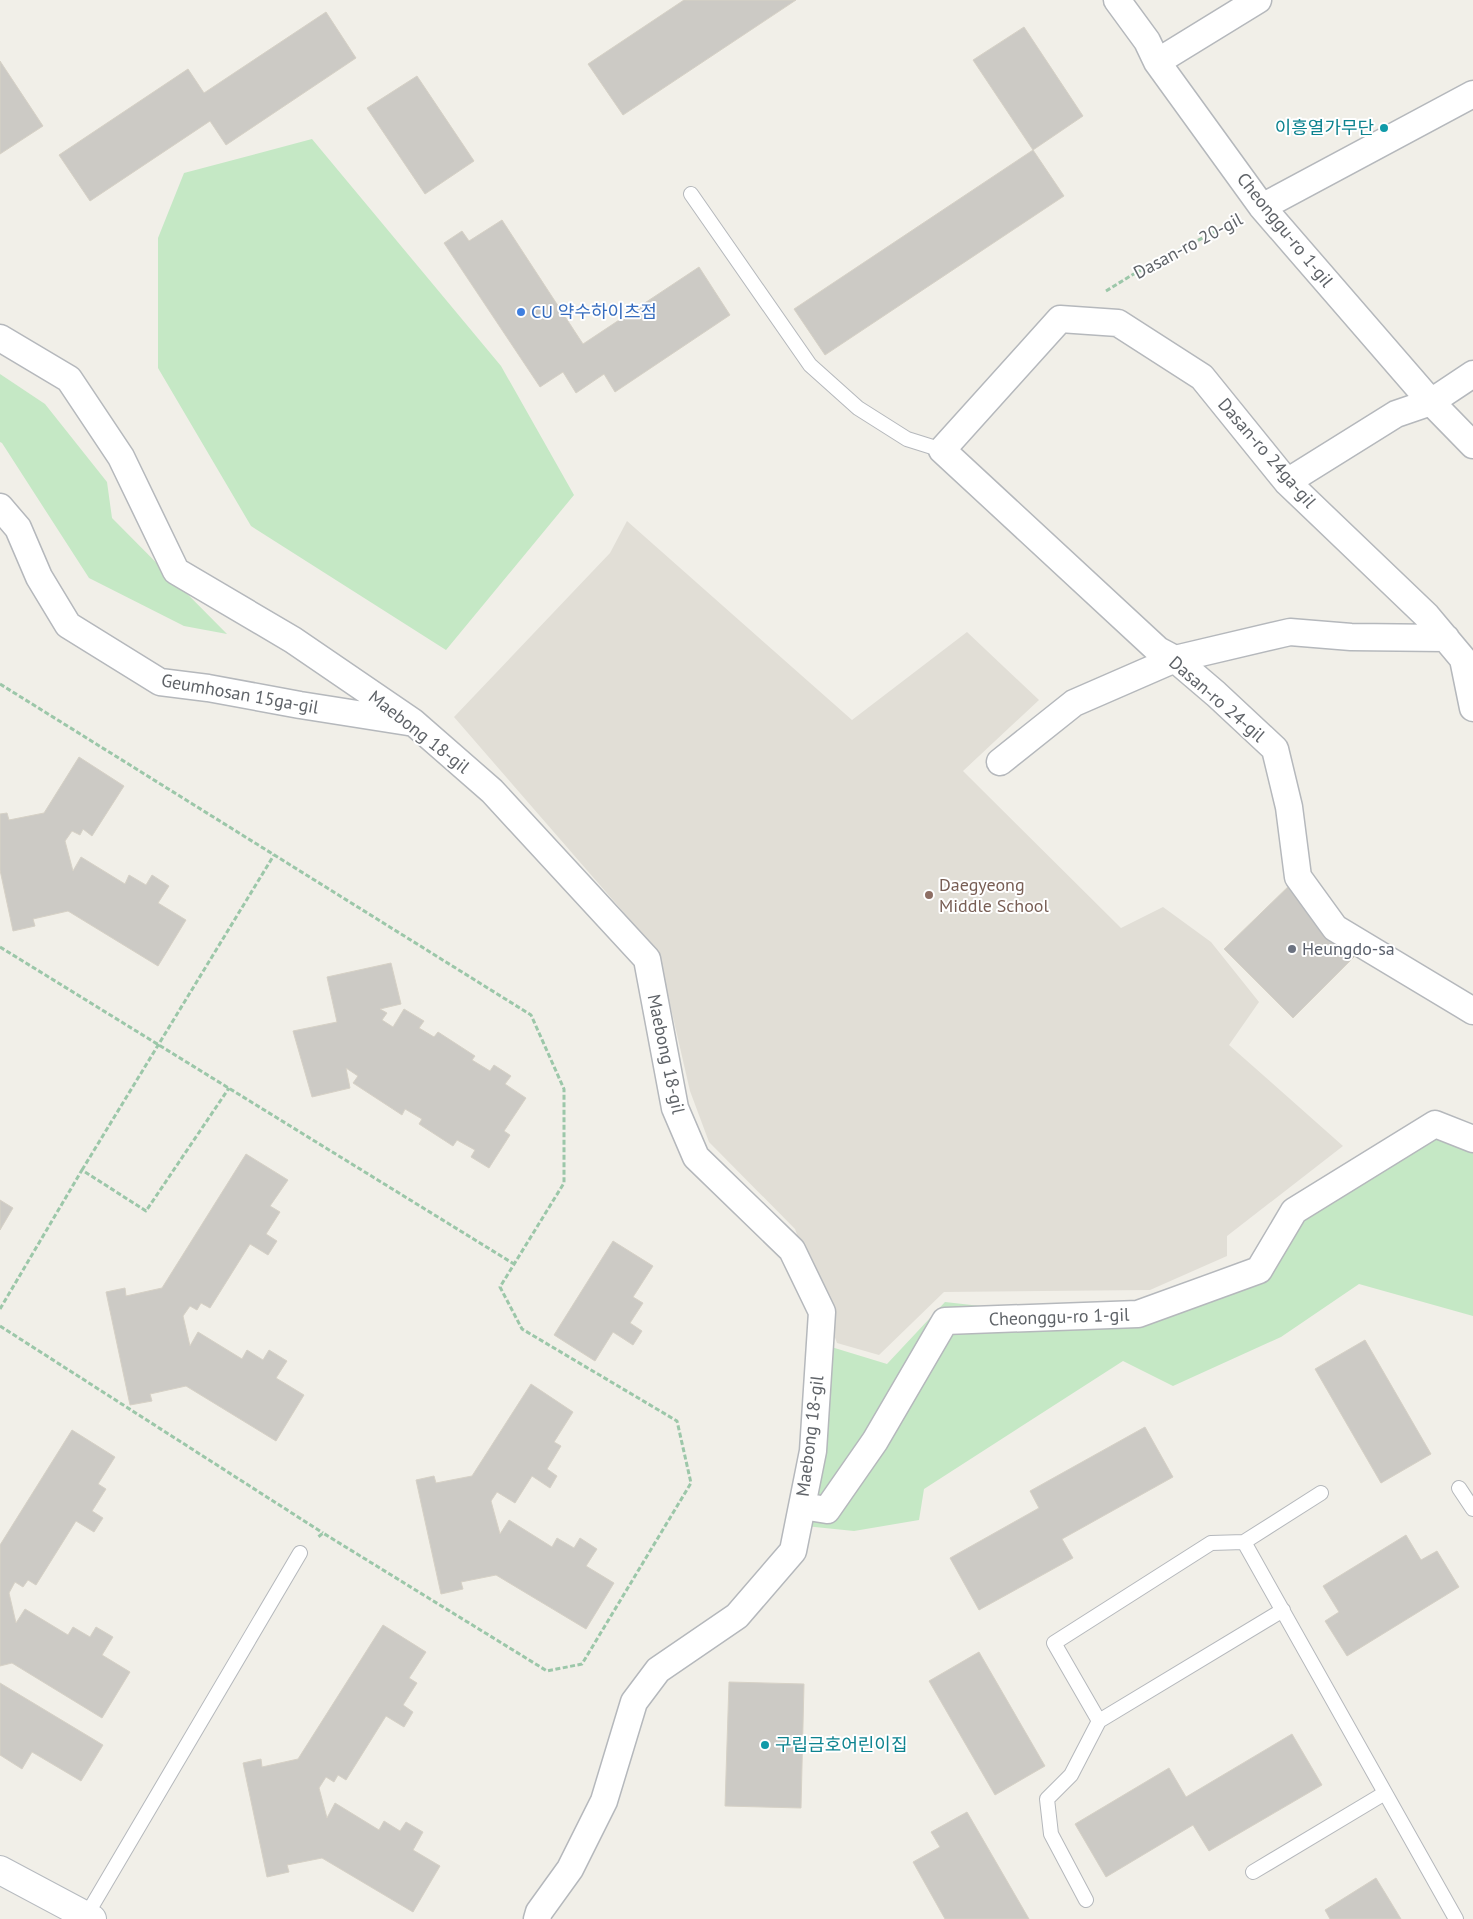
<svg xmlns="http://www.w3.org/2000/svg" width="1473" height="1919" viewBox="0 0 1473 1919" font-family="'PT Sans','Noto Sans KR',sans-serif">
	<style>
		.education { fill: #e1ded6 }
		.green { fill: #c5e8c5 }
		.building { fill: #cccac5; stroke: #d6d1c6 }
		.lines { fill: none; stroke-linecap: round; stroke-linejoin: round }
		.service-casing { stroke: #b5b8bc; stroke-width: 16 }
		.minor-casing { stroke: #b5b8bc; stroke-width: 29 }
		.secondary-casing { stroke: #b6babf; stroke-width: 30 }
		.path { stroke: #9cc7a9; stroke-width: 3; stroke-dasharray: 5 2.5; stroke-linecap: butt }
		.service { stroke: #fff; stroke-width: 14 }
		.minor { stroke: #fff; stroke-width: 26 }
		.secondary { stroke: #fff; stroke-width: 28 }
		.culture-dot { fill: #0f9aa8; stroke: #fff; stroke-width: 2 }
		.shop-dot { fill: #3f7fe0; stroke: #fff; stroke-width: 2 }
		.education-dot { fill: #8d6e63; stroke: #fff; stroke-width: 2 }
		.worship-dot { fill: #6b7280; stroke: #fff; stroke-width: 2 }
		.labels { text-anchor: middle; stroke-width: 4; stroke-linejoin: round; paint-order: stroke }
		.culture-label { font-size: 18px; fill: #0d838f; stroke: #fff; text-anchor: end }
		.street-label { font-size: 18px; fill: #5f6368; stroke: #fff }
		.shop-label { font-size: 18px; fill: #366cbe; stroke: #fff; text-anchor: start }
		.education-label { font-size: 18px; fill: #785e54; stroke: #fff; text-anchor: start }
		.worship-label { font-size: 18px; fill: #5b616d; stroke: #fff; text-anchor: start }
	</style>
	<rect width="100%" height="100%" fill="#f1efe8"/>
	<path class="education" d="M627,521L852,720L967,632L1039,700L963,771L1121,928L1163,907L1211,942L1259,1002L1229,1045L1343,1146L1227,1236V1256L1150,1290L944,1292L879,1355L837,1343L795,1229L709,1142L690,1091L658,952L454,717L610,553Z"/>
	<path class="green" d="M312,139L501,366L574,495L446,650L251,526L158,368V238L184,173Z
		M0,374L45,404L107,482L112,518L227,634L184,626L89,578L2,443L0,442Z
		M1433,1134L1473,1151V1316L1359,1284L1281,1337L1173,1386L1123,1361L924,1489L919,1520L854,1531L805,1526L828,1346L887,1364L945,1302L1140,1324L1269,1274L1299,1217Z"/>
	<path class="building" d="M684,0H796L623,115L588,64Z
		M326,12L356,58L226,145L210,121L90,201L59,155L188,69L204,93Z
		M1024,27L1083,116L1033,150L973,60Z
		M0,61L43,126L0,154Z
		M417,76L474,161L425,194L367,108Z
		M1033,150L1064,196L825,355L794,309Z
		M502,220L583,344L699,267L730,315L615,392L604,374L576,393L563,372L540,387L444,243L462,231L469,241Z
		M79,757L124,786L92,836L83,829L80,835L72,831L65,841L73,871L81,857L125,884L129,875L146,885L152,875L169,886L158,903L186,920L158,966L68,911L33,919L35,926L13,931L0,870V814L7,813L9,820L44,813Z
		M1295,880L1361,950L1293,1018L1224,949Z
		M391,963L401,1004L380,1009L387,1013L382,1020L393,1027L404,1009L424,1021L419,1028L434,1037L438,1032L475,1056L472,1060L490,1071L494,1065L511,1076L505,1084L526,1098L504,1131L510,1135L489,1168L471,1157L475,1150L457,1140L453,1146L419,1124L422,1119L405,1109L402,1115L353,1083L358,1076L346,1068L350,1088L312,1097L293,1031L337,1022L327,977Z
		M246,1154L288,1180L270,1206L280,1212L266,1234L277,1241L268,1255L250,1244L210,1308L201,1303L197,1310L190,1306L183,1316L190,1346L198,1332L242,1359L247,1350L263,1360L269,1350L287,1361L276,1378L304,1395L276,1441L186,1386L150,1394L152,1401L130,1405L106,1292L125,1288L126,1296L162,1288Z
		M0,1200L13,1208L0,1230Z
		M613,1241L653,1266L633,1297L643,1303L630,1323L642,1331L633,1345L613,1332L595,1361L554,1335Z
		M1365,1340L1431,1454L1381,1483L1315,1369Z
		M531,1384L573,1412L554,1442L561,1446L547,1469L557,1476L550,1488L532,1476L515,1503L497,1492L491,1501L500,1534L509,1520L552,1547L557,1538L574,1548L580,1538L597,1549L586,1566L614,1583L586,1629L496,1575L461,1582L463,1589L441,1594L416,1480L434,1476L436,1483L472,1476Z
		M1145,1427L1173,1477L1062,1539L1073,1558L979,1610L950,1558L1039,1508L1030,1491Z
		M72,1430L115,1457L98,1484L106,1489L92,1511L103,1518L94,1532L76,1521L36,1585L28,1580L23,1587L15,1582L9,1593L16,1623L25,1609L68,1635L73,1627L90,1637L96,1627L113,1637L102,1655L130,1672L102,1718L12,1663L0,1666V1545Z
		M1406,1535L1421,1560L1437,1551L1459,1587L1347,1656L1325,1621L1339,1612L1323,1586Z
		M383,1625L426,1652L409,1678L417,1683L403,1705L413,1712L404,1727L386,1716L346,1780L338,1775L334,1782L326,1777L319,1788L327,1818L335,1803L379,1830L384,1821L400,1831L406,1822L423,1832L413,1850L440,1866L413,1912L322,1858L287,1865L289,1872L267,1877L243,1763L261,1759L262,1767L298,1759Z
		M979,1652L1045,1766L995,1795L929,1681Z
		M729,1682L804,1684L801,1808L725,1806Z
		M0,1683L103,1745L81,1781L32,1752L22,1769L0,1755Z
		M1292,1734L1322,1785L1209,1851L1193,1825L1106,1877L1075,1824L1169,1768L1186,1797Z
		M967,1812L1029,1919H945L913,1862L940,1847L931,1832Z
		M1376,1878L1401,1919H1330L1325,1910Z"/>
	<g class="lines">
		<g class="service-casing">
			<path id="service" d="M691,194L810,365L858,408L907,439L942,450
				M1459,1488L1473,1509
				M1244,1542L1321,1493
				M1099,1721L1283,1610
				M1253,1872L1385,1793
				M1086,1900L1051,1834L1047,1799L1071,1775L1099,1721L1054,1643L1211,1543L1244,1542L1456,1919
				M86,1916L300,1553"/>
		</g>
		<g class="minor-casing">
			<path id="minor" d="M1117,0L1147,41L1157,62L1262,207L1431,402L1473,445
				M1157,62L1258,0
				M1262,207L1473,94
				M0,338L69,379L121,457L176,571L293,640L413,722L492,791L647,959L675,1108L696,1157L792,1250L822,1312L813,1451L793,1551L737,1616L658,1670L634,1702L604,1801L570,1869L539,1912L537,1919
				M1287,482L1396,414L1431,402L1473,374
				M0,507L18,528L39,577L68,625L160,682L208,688L300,705L408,722
				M1473,708L1463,659L1427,616L1287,482L1202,377L1118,323L1060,319L942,450L1158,650L1175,659L1216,694L1275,749L1289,807L1298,877L1335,928L1473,1011
				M1000,762L1074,703L1175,659L1290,632L1351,637L1446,638
				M802,1506L827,1510L875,1441L945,1321L1138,1314L1259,1270L1294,1211L1435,1124L1473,1139"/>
		</g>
		<g class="secondary-casing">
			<path id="secondary" d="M0,1870L92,1919"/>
		</g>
		<path class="path" d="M1106,291L1132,275L1235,221
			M0,684L531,1015L564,1089V1183L500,1287L522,1329L677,1421L691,1483L582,1664L547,1671L323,1533L317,1538
			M0,947L514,1264
			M82,1170L274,855
			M0,1309L82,1170L146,1211L229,1088
			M0,1326L323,1533"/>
		<use href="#service" class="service"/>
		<use href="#minor" class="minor"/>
		<use href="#secondary" class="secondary"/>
	</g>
	<g class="culture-dot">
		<circle cx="1384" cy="128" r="5"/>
		<circle cx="765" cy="1745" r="5"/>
	</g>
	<circle class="shop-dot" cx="521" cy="312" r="5"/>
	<circle class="education-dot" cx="929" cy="895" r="5"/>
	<circle class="worship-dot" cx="1292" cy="949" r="5"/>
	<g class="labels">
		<g class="culture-label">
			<text x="1374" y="134">이흥열가무단</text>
			<text x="775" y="1751" text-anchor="start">구립금호어린이집</text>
		</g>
		<g class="street-label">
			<text transform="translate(1285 230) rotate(51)" y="6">Cheonggu-ro 1-gil</text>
			<text transform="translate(1188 246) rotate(-28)" y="6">Dasan-ro 20-gil</text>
			<text transform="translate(1267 453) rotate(49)" y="6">Dasan-ro 24ga-gil</text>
			<text transform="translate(240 694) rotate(10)" y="6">Geumhosan 15ga-gil</text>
			<text transform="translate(1217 699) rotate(41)" y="6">Dasan-ro 24-gil</text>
			<text transform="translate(419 732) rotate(38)" y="6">Maebong 18-gil</text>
			<text transform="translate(666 1054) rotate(78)" y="6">Maebong 18-gil</text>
			<text transform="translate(1059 1317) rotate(-2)" y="6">Cheonggu-ro 1-gil</text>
			<text transform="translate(810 1436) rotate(-83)" y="6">Maebong 18-gil</text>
		</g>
		<g class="shop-label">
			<text x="531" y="318">CU 약수하이츠점</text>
		</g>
		<g class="education-label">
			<text x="939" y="891">Daegyeong<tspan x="939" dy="21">Middle School</tspan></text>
		</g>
		<g class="worship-label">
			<text x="1302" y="955">Heungdo-sa</text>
		</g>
	</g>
</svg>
